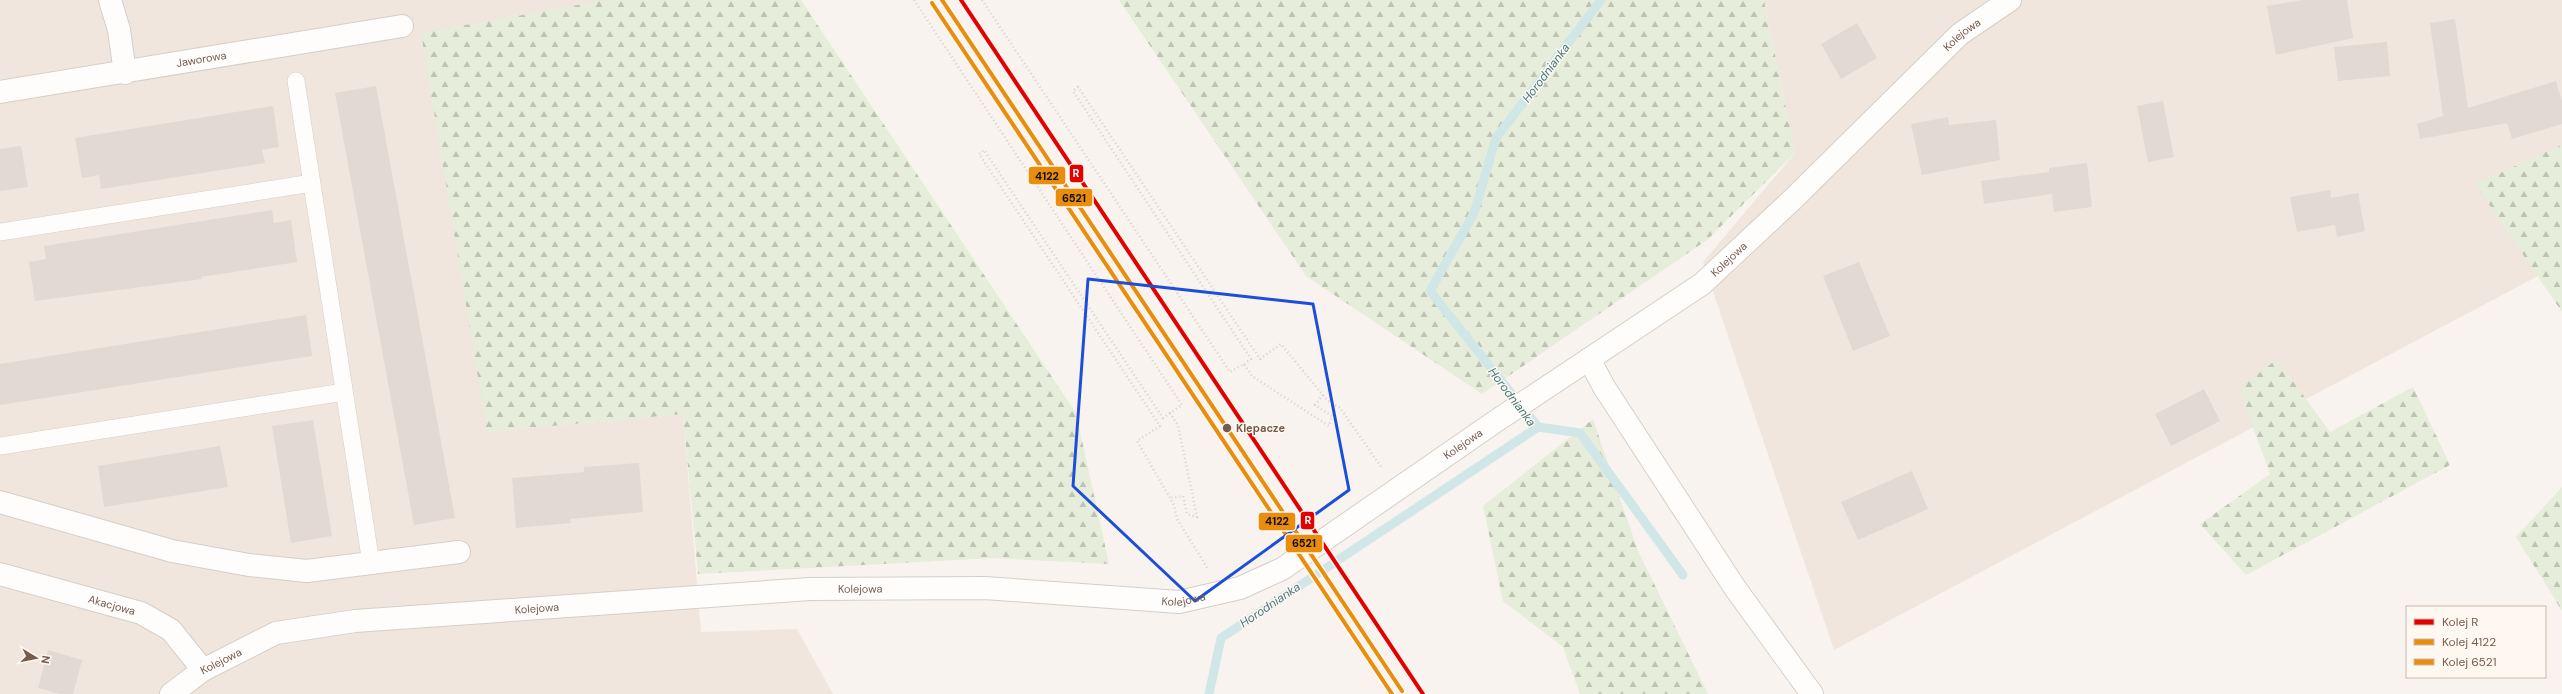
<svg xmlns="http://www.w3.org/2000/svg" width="2562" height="694" viewBox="0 0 2562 694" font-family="'DM Sans',sans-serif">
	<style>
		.residential { fill: #f0e6dd }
		.forest { fill: url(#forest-firs) }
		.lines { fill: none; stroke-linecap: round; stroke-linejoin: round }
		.stream { stroke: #d1e6e7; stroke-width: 9 }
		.building { fill: #e2d9d3 }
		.service-casing { stroke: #d5cfc9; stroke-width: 18 }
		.minor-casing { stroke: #d5cfc9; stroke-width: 24 }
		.tertiary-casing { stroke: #d5cfc9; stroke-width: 24 }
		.path { stroke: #d8d1cd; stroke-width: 2.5; stroke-dasharray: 1 3; stroke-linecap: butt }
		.service { stroke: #fefdfc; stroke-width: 17 }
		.minor { stroke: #fefdfc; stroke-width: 22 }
		.tertiary { stroke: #fefdfc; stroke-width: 22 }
		.rail-1-casing { stroke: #fef8f1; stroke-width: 7 }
		.rail-2-casing { stroke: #fef8f1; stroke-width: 7 }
		.rail-3-casing { stroke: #fef8f1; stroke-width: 7 }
		.rail-1 { stroke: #e50000; stroke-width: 4 }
		.rail-2 { stroke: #ea8c0c; stroke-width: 4 }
		.rail-3 { stroke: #ea8c0c; stroke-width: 4 }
		.marked { fill: none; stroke: #1d4ed8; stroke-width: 3; stroke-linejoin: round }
		.stop-dot { fill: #755c4f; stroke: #fef8f1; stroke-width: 1.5 }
		.labels { text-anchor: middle; stroke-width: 3; stroke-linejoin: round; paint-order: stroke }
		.street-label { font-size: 11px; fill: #755c4f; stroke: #fef8f1 }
		.stop-label { font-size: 11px; font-weight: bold; fill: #755c4f; stroke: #fef8f1; text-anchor: start }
		.water-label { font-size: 12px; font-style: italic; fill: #47777f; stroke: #fef8f1 }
		.line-badge { stroke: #fef8f1; stroke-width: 1.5 }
		.badge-label { font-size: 11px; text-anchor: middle; font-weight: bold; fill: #fff }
		.pale-badge-label { font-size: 11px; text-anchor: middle; font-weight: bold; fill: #111 }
	</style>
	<defs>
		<pattern id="forest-firs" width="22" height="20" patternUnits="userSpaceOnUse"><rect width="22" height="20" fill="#e6edda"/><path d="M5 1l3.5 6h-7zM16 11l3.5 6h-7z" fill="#bfc3b3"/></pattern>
	</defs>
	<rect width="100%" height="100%" fill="#f8f3ee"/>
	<path class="residential" d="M0,0H606L487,432L683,414L701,632L797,629L833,694H0Z
		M1764,0H2562V263L1834,650L1703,262L1795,153Z"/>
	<path class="forest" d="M606,0H801L1076,413L1109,564L994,558L698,574L683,414L487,432L421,33Z
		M1119,0H1764L1795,153L1707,240L1482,394L1306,276Z
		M2562,145V312L2475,184Z
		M2277,359L2330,432L2413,387L2450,465L2246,575L2200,524L2270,474L2239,389Z
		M1593,419L1638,551L1708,694H1580L1563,647L1503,601L1483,506Z
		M2562,487V611L2516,537Z"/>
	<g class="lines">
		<path class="stream" d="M1538,427L1580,433L1683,575
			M1209,694L1221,638L1538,427L1430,291L1474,213L1496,138L1601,0"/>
	</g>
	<path class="building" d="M2303,0H2347L2353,38L2276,55L2267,6Z
		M2455,19L2468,108L2556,81L2562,101V124L2512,139L2507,123L2420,139L2417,124L2443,116L2430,23Z
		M1857,23L1877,58L1841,79L1821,44Z
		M2387,42L2390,76L2338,81L2334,47Z
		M376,86L455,518L414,525L335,93Z
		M2163,101L2174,157L2148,162L2137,106Z
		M273,106L279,147L262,150L265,163L101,189L99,175L82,178L75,138Z
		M1948,117L1949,125L1996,120L2000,160L1922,175L1911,124Z
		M21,146L28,187L0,191V149Z
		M2087,163L2092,207L2054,212L2052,194L1984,204L1981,181L2049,172V168Z
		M2330,190L2331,198L2358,193L2365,231L2337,237L2335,225L2297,232L2290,197Z
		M272,210L274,223L291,220L297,262L201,277L202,279L35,301L29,262L46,259L44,246Z
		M1859,262L1890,336L1853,351L1823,276Z
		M306,315L312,356L0,405V364Z
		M2204,389L2220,421L2171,446L2155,414Z
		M313,420L332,536L291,543L272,426Z
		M220,446L228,487L104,507L98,466Z
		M639,463L643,512L570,519L571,523L516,528L512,478L584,472V467Z
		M1912,471L1928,509L1858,540L1841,502Z
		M48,650L82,660L73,694H61L38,688Z"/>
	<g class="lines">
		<g class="service-casing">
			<path id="service" d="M296,81L371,563
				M0,232L312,183
				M0,446L344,392"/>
		</g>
		<g class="minor-casing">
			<g id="minor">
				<path d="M110,0L119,30L125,73"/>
				<path id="s1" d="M0,92L402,26"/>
				<path d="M1589,359L1604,387L1735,588L1812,694"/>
				<path d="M0,502L172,551L249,565L307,571L459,552"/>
				<path id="s2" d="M0,574L141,613L171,630L203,670"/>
			</g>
		</g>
		<g class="tertiary-casing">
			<g id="tertiary">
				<path id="s3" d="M171,694L203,670L276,633L355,621L810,589L985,588L1179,602L1240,588L1282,569L1496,421L1702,284L1792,200L1960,34L2010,0"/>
			</g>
		</g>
		<path class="path" d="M914,0L1182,405L1170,413L1178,425L1197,517L1187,514L1183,496L1170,498
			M982,0L1230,372L1244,364L1252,376L1329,426L1332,416L1315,405L1323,395
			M1244,364L1251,359L1073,91L1078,87L1260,359L1281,344L1327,400L1340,408L1382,468
			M1170,413L1163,418L984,150L979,154L1160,426L1137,441L1174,505L1177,519L1208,569"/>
		<use href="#service" class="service"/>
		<use href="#minor" class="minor"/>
		<use href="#tertiary" class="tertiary"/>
		<g class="rail-1-casing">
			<path id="rail-1" d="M961,0L1423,694"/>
		</g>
		<g class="rail-2-casing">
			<path id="rail-2" d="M932,3L1392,694"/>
		</g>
		<g class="rail-3-casing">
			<path id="rail-3" d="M942,0L1402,691"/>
		</g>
		<use href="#rail-1" class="rail-1"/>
		<use href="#rail-2" class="rail-2"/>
		<use href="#rail-3" class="rail-3"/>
	</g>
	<path class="marked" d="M1088,279L1313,304L1349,490L1195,601L1073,486Z"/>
	<circle class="stop-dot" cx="1227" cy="428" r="5"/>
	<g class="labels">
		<g class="street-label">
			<text dy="4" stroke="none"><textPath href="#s3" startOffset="2004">Kolejowa</textPath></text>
			<text dy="4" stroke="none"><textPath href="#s1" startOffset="204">Jaworowa</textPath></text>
			<text dy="4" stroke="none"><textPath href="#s3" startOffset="1680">Kolejowa</textPath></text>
			<text dy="4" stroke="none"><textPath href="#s3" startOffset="1356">Kolejowa</textPath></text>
			<text dy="4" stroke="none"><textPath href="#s3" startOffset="708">Kolejowa</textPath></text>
			<text dy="4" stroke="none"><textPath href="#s3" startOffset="1032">Kolejowa</textPath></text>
			<text dy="4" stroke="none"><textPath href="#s2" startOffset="116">Akacjowa</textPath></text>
			<text dy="4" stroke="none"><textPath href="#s3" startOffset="384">Kolejowa</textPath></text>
			<text dy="4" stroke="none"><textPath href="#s3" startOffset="60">Kolejowa</textPath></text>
		</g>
		<g class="stop-label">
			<text x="1236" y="432">Klepacze</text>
		</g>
		<g class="water-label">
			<text transform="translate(1546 73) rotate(-53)" y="4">Horodnianka</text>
			<text transform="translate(1512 397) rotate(53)" y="4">Horodnianka</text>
			<text transform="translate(1270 605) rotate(-34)" y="4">Horodnianka</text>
		</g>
	</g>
	<g class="line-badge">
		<rect x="1069" y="164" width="15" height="19" rx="4" fill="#e50000"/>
		<rect x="1028" y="166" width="38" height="19" rx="4" fill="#ea8c0c"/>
		<rect x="1055" y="188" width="38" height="19" rx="4" fill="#ea8c0c"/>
		<rect x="1300" y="511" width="15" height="19" rx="4" fill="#e50000"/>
		<rect x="1258" y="512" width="38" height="19" rx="4" fill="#ea8c0c"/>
		<rect x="1285" y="534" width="38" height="19" rx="4" fill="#ea8c0c"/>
	</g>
	<g class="badge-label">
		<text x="1076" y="177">R</text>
		<text x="1308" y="524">R</text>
	</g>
	<g class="pale-badge-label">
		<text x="1047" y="180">4122</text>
		<text x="1074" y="202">6521</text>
		<text x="1277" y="525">4122</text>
		<text x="1304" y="547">6521</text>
	</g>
	<rect x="2406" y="606" width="140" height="72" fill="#fef8f1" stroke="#c7bab0"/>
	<rect x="2414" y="619" width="20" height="6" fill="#e50000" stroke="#c7bab0"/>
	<text x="2442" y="626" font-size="12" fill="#755c4f">Kolej R</text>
	<rect x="2414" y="639" width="20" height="6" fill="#ea8c0c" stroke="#c7bab0"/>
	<text x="2442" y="646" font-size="12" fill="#755c4f">Kolej 4122</text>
	<rect x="2414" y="659" width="20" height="6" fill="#ea8c0c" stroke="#c7bab0"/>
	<text x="2442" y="666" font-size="12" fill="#755c4f">Kolej 6521</text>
	<g transform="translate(36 658) rotate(100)" stroke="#fef8f1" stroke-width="3" paint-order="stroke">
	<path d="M0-3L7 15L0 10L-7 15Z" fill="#755c4f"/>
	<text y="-6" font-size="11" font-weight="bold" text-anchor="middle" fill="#755c4f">N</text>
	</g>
</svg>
